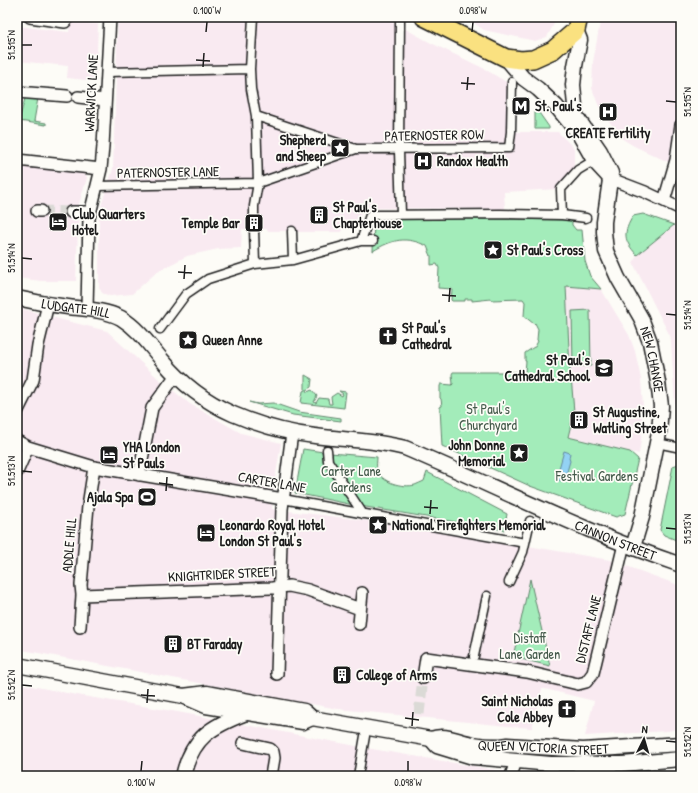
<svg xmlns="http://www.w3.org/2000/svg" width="698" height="793" viewBox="0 0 698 793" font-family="'Patrick Hand',sans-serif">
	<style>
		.built { fill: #f9eaf1 }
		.green { fill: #a3ecba; stroke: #60846b }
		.water { fill: #93d2f4; stroke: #63899e }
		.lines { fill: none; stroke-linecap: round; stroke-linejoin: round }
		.minor-tunnel { stroke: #dbdad6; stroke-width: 11; stroke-dasharray: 11 5.5; stroke-linecap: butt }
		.pedestrian-casing { stroke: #1c1c1c; stroke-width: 11 }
		.minor-casing { stroke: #1c1c1c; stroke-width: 14 }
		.tertiary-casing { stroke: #1c1c1c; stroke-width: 17 }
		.primary-casing { stroke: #1c1c1c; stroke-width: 20 }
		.pedestrian { stroke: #fdfcf7; stroke-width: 8 }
		.minor { stroke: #fdfcf7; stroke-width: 11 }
		.tertiary { stroke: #fdfcf7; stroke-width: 14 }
		.primary { stroke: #fae180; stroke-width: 17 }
		.ticks { fill: none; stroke: #1c1c1c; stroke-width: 1.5 }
		.labels { text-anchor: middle; stroke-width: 3.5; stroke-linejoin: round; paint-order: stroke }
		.street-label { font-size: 14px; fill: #1c1c1c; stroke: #fdfcf7 }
		.poi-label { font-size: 14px; font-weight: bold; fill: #1c1c1c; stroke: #fdfcf7; text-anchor: start }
		.park-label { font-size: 14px; fill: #445a4b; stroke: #fdfcf7 }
		.neatline { fill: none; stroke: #1c1c1c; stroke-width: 1.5 }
		.ticks-label { font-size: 10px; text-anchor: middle; fill: #1c1c1c }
	</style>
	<rect width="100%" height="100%" fill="#fdfcf7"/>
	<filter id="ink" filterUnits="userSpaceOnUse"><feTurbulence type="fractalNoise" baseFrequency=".025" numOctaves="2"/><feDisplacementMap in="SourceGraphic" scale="8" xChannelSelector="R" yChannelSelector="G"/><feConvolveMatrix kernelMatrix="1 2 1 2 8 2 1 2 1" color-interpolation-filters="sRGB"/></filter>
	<g filter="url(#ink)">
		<path class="built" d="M118,17H384L431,43L483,68L508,83V132H558L574,148V170L559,189L504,192L505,209L361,208L360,220L357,223L342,224V232H297V231H267V229H242L241,248L218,249L187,256L158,271L132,294L110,296L102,293L99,287V217L101,206L113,169Z
			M465,17H555L554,24L547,37L535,41L484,30Z
			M601,17H681V168L634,146L624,140L604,115L597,102L592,88L593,62Z
			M70,22L98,24L96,81L67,78L68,66L17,61V26L69,32Z
			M17,164L83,173L86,175L87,178L79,204L76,281H41L17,278Z
			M674,225L681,227V438H677L671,341L669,334L633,263L637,255Z
			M566,285L601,289L629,335L635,351L641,379L643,407H642V432L639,454L567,437L574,412L571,376L570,371Z
			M17,307L51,317L107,331L161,381L190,404L241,433L281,443L274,486L272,509L411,526L610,560L681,586V728L668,731L585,736L594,701L545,689H542L532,728L507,726L338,709L17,649Z
			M17,683L77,695L178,712L372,749L502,771L583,773L641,772L640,776H17Z"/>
		<path class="green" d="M25,98H38L34,121L46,123V125L19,121Z
			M537,110L549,127V129H535V111Z
			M643,214L674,225L637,255C623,240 623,233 633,216Z
			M401,218L572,220V225L576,230H582L585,261L590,276L601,289L566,286L570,370L571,376L574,412L568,437L630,452L638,459L625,514L616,517L530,486L442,446L440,407L442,406L441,399L440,398V386L441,384L452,385L453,384L452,374L453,372H525L526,361H525V353L534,347H535L538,341L537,340L538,329L535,323L534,324L524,316L525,302L523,299L491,300V299L472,301V299H465V301H452L451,300L452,289L438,288L439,268L437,264L431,265V256L427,246C406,236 393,239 373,251L374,219Z
			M590,310L591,366H573L572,311Z
			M305,375L312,379L311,387L306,390L307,392L312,390L317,396L314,402L316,403L319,398L328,399L329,404H332L331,397L337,393L342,396L343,394L339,391L346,392L344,408L301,403L303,391L305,390Z
			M249,402L258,404L273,403L299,412L341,418V421L293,415Z
			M303,449L330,453L377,457C377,461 376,466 377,469C380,483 404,488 415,485C418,484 421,482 424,481L427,472L507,514L504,530L354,505L295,493Z
			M681,463V542L664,535L660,530L673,466Z
			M530,579L550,666L513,657Z"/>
		<path class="water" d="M564,451L570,453L569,458L570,461L566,475L563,477L562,481L556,479Z"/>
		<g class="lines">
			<path class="minor-tunnel" d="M41,211L71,212
				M419,714L423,678"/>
			<g class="pedestrian-casing">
				<path id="pedestrian" d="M400,20L399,151L401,214
					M106,72L250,69
					M256,116L356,149
					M96,186L258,183L256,116L251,89L250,69L253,17
					M562,215L561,189L578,170L588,164
					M254,218V206L258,183L356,149L509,148L511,132L512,82
					M254,229L255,264
					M292,231L293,260
					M361,241H373
					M160,329L186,294L208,279L255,264L293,260L361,241L370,215L500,214L562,215L586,218
					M657,443L681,448
					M327,450L328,461L363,514
					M283,499L525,543
					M509,582L523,552L530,521
					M474,656L487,596
					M358,776L365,736"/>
			</g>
			<g class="minor-casing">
				<path id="minor" d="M30,17L65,22L69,17
					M17,92L67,96
					M78,97L105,100
					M17,160L101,169
					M611,179L645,192L681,209
					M664,201L676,160L681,125
					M37,211H41
					M71,212H90
					M87,309L89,218L101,169L103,146L110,17
					M17,412L33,380L38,345L48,304
					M17,441L28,447L94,467L283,499
					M17,472L28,447
					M139,475L152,408L176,375
					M82,595L272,588L289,586L308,590L360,609
					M359,624L362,593
					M80,627L82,595L81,585L88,506L94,467
					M277,674L282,509L292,433
					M423,678L426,658L527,672L578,684L586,682L593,673L624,544
					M243,743L270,749L273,752L274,758L271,776
					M511,776L516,761"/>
			</g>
			<g class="tertiary-casing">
				<g id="tertiary">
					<path id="s1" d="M576,30L580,40L575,66L573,85L576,116L600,151L611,173L604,222V232L606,251L618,278L641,318L650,342L658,382L661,406L659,433L642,517L633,547"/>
					<path d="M506,58L523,78L538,89L556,106L579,134L595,162L608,176"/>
					<path id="s2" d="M17,298C34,302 51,305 68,307C85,309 106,310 121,318C139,329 150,346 163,361C182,384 206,402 233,414C259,425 287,433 315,436C345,440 375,440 405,448C497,487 586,533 681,565"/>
					<path d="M17,665L183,696L206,706L303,722L312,718"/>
					<path id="s3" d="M183,696L207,693L304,711L312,718L431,739C446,733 458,742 473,744C484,746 496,747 507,745L583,750L681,744"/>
					<path d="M431,739L437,746L473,757L551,764H622L681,759"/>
					<path d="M183,776C192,737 212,726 246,713"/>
				</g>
			</g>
			<g class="primary-casing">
				<path id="primary" d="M424,17L506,58L521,60L533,59L553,50L576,30L579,17"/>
			</g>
			<use href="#pedestrian" class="pedestrian"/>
			<use href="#minor" class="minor"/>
			<use href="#tertiary" class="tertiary"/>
			<use href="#primary" class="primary"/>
		</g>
	</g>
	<path class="ticks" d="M206,32L207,22M472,32L473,22M22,45H32M196,60L210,61M203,67L204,53M461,83L475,84M467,90L468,77M666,101L676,102M22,258L32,259M178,272L192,273M184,279L185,265M442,295L456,296M449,302L450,288M666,314L676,315M22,471L32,472M159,483L173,485M166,491L167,477M424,507L438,508M430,514L431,500M666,528L676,529M22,685L32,686M141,695L155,696M147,703L148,689M405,718L419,720M412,726L413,712M666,741L676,742M141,771L142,761M408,771V761"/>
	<defs>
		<g id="metro-square" transform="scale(1)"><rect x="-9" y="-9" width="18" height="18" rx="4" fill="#1c1c1c" stroke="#fdfcf7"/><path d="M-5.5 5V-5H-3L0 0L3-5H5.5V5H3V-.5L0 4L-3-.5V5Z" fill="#fff"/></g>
		<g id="hospital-square" transform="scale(1)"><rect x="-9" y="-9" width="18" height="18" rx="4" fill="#1c1c1c" stroke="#fdfcf7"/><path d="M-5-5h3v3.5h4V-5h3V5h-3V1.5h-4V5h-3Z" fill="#fff"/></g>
		<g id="sight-square" transform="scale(1)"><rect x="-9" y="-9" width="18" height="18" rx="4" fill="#1c1c1c" stroke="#fdfcf7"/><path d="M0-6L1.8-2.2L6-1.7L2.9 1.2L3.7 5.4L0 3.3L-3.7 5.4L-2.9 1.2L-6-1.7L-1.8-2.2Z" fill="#fff"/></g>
		<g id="building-square" transform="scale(1)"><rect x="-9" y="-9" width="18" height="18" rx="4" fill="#1c1c1c" stroke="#fdfcf7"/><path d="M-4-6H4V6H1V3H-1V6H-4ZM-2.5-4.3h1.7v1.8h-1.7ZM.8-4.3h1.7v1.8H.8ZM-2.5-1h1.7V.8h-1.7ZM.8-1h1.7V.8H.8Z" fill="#fff"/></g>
		<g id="hotel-square" transform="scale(1)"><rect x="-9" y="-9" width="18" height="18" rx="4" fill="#1c1c1c" stroke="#fdfcf7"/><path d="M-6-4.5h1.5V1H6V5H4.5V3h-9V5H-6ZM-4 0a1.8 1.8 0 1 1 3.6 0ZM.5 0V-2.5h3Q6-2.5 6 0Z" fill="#fff"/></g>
		<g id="church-square" transform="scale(1)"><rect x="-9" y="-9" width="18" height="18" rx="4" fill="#1c1c1c" stroke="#fdfcf7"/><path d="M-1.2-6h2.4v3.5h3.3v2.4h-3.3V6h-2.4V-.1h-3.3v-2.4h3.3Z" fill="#fff"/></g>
		<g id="school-square" transform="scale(1)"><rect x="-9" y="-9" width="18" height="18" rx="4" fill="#1c1c1c" stroke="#fdfcf7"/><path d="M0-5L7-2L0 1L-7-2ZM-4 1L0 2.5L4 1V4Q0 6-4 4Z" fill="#fff"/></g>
		<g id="stadium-square" transform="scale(1)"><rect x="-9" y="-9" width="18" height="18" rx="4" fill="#1c1c1c" stroke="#fdfcf7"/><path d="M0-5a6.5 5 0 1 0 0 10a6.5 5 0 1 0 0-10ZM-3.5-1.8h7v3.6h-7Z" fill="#fff"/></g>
	</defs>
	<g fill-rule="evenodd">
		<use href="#metro-square" x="521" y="106"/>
		<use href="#hospital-square" x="608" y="112"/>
		<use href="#sight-square" x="340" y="148"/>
		<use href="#hospital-square" x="423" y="161"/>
		<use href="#building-square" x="319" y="215"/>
		<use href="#hotel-square" x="58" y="222"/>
		<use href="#building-square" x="254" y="223"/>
		<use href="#sight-square" x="493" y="250"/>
		<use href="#church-square" x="388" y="336"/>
		<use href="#sight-square" x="188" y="340"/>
		<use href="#school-square" x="604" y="368"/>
		<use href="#building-square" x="579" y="420"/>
		<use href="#sight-square" x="519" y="453"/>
		<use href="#hotel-square" x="109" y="455"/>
		<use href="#stadium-square" x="147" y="497"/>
		<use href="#sight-square" x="378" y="525"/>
		<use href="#hotel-square" x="206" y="533"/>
		<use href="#building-square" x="173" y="644"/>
		<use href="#building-square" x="342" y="675"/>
		<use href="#church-square" x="567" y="709"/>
	</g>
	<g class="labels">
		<g class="street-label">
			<text transform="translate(91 93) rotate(-87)" y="5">WARWICK LANE</text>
			<text transform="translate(434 135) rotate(-1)" y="5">PATERNOSTER ROW</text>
			<text transform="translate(168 172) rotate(-1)" y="5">PATERNOSTER LANE</text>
			<text dy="5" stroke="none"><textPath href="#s2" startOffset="60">LUDGATE HILL</textPath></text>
			<text dy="5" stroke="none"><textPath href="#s1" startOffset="352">NEW CHANGE</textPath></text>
			<text transform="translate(272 482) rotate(10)" y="5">CARTER LANE</text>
			<text dy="5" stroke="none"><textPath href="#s2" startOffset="661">CANNON STREET</textPath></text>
			<text transform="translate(69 545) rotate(-85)" y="5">ADDLE HILL</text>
			<text transform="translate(222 574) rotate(-3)" y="5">KNIGHTRIDER STREET</text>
			<text transform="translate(588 629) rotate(-76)" y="5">DISTAFF LANE</text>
			<text dy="5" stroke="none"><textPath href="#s3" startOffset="368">QUEEN VICTORIA STREET</textPath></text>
		</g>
		<g class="poi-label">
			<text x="535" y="111">St. Paul's</text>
			<text x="608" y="138" text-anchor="middle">CREATE Fertility</text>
			<text x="326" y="145" text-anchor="end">Shepherd<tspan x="326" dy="16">and Sheep</tspan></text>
			<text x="437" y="166">Randox Health</text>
			<text x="333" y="212">St Paul's<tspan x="333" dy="16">Chapterhouse</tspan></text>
			<text x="72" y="219">Club Quarters<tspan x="72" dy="16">Hotel</tspan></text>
			<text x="240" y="228" text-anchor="end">Temple Bar</text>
			<text x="507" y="255">St Paul's Cross</text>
			<text x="402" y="333">St Paul's<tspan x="402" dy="16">Cathedral</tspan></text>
			<text x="202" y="345">Queen Anne</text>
			<text x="590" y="365" text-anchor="end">St Paul's<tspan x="590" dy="16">Cathedral School</tspan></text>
			<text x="593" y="417">St Augustine,<tspan x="593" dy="16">Watling Street</tspan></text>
			<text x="505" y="450" text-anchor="end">John Donne<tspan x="505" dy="16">Memorial</tspan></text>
			<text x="123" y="452">YHA London<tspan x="123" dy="16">St Pauls</tspan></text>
			<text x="133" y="502" text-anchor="end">Ajala Spa</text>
			<text x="220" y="530">Leonardo Royal Hotel<tspan x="220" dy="16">London St Paul's</tspan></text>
			<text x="392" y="530">National Firefighters Memorial</text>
			<text x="187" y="649">BT Faraday</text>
			<text x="356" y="680">College of Arms</text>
			<text x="553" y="706" text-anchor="end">Saint Nicholas<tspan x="553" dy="16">Cole Abbey</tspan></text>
		</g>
		<g class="park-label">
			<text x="488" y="414">St Paul's<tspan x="488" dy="16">Churchyard</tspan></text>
			<text x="351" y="476">Carter Lane<tspan x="351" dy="16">Gardens</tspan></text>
			<text x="597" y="481">Festival Gardens</text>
			<text x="530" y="643">Distaff<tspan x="530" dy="16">Lane Garden</tspan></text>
		</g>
	</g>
	<rect width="698" height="793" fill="none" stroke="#fdfcf7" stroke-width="44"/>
	<g transform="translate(644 739) rotate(5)" stroke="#fdfcf7" stroke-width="3" paint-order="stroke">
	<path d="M0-3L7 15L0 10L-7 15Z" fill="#1c1c1c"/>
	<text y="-6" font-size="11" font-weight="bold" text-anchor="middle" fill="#1c1c1c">N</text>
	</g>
	<rect x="22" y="22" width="654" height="749" class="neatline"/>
	<g class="ticks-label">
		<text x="207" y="14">0.100°W</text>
		<text x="473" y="14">0.098°W</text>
		<text transform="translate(11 45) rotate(-90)" y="4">51.515°N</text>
		<text transform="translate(687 102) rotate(-90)" y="4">51.515°N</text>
		<text transform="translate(11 258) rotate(-90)" y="4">51.514°N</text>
		<text transform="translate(687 315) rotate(-90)" y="4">51.514°N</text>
		<text transform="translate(11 471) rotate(-90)" y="4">51.513°N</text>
		<text transform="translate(687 529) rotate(-90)" y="4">51.513°N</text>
		<text transform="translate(11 685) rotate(-90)" y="4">51.512°N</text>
		<text transform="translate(687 742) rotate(-90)" y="4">51.512°N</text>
		<text x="141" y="786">0.100°W</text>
		<text x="408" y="786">0.098°W</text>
	</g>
</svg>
